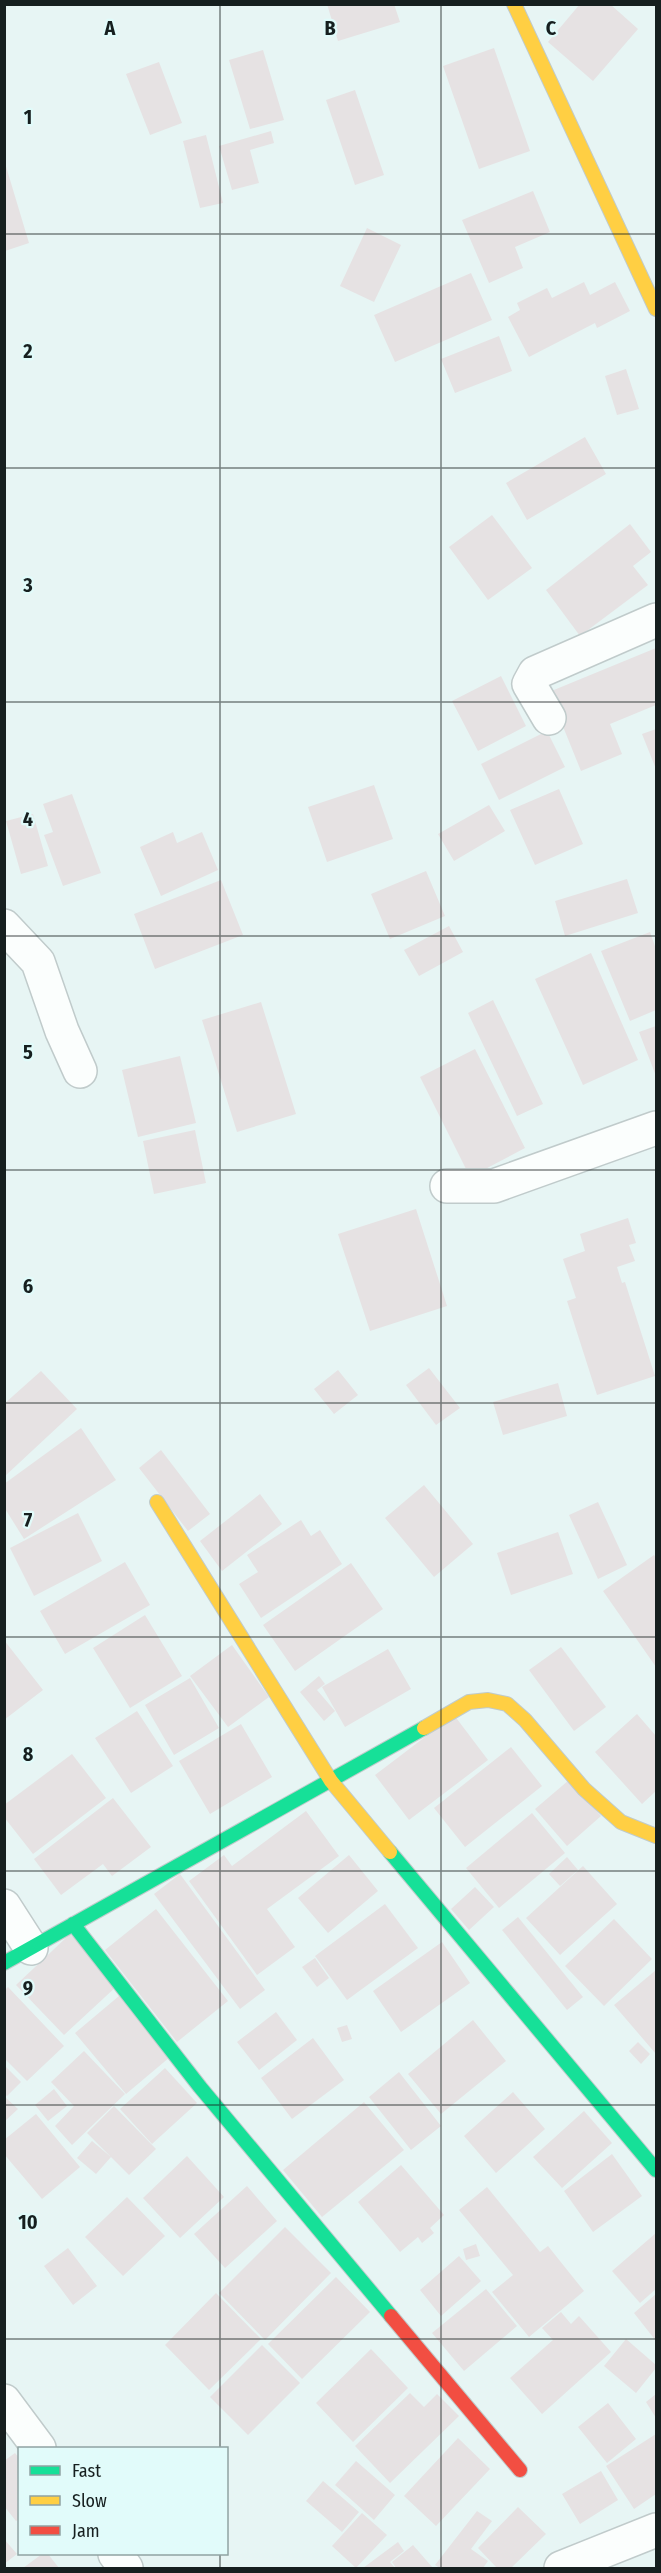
<svg xmlns="http://www.w3.org/2000/svg" width="661" height="2573" viewBox="0 0 661 2573" font-family="'Fira Sans Condensed',sans-serif">
	<style>
		.building { fill: #e6e2e3 }
		.lines { fill: none; stroke-linecap: round; stroke-linejoin: round }
		.street-casing { stroke: #c0cbcb; stroke-width: 36 }
		.fast-casing { stroke: #c0cbcb; stroke-width: 16 }
		.slow-casing { stroke: #c0cbcb; stroke-width: 16 }
		.jam-casing { stroke: #c0cbcb; stroke-width: 16 }
		.street { stroke: #fbfefd; stroke-width: 33 }
		.fast { stroke: #16e098; stroke-width: 14 }
		.slow { stroke: #ffcf43; stroke-width: 14 }
		.jam { stroke: #f24e42; stroke-width: 14 }
		.grid { fill: none; stroke: #161f1f; stroke-width: 1.5; stroke-opacity: 0.55 }
		.grid-label { font-size: 20px; text-anchor: middle; font-weight: bold; fill: #161f1f; stroke: #e1fbfa; stroke-width: 4.5; stroke-linejoin: round; paint-order: stroke }
	</style>
	<rect width="100%" height="100%" fill="#e7f5f4"/>
	<path class="building" d="M327,4H394L400,22L338,41Z
		M580,4H610L638,29L593,81L548,42Z
		M494,48L530,151L479,169L443,66Z
		M263,50L284,120L250,129L229,60Z
		M159,62L182,123L150,135L126,74Z
		M355,90L384,175L355,185L326,100Z
		M271,131L274,143L250,150L259,183L232,190L219,146Z
		M206,135L223,203L200,208L183,141Z
		M5,163L29,243L5,251Z
		M533,191L550,232L515,247L523,268L489,283L462,220Z
		M367,228L401,245L374,302L340,286Z
		M471,273L492,320L395,362L374,315Z
		M584,282L590,295L615,282L630,311L597,328L595,323L529,357L508,317L520,310L517,303L547,288L552,298Z
		M499,336L512,371L455,393L441,359Z
		M626,369L639,409L617,415L605,376Z
		M585,437L606,474L527,520L506,483Z
		M492,515L532,568L488,600L449,547Z
		M630,524L651,552L633,566L648,585L580,636L546,590Z
		M656,648V705L610,724L622,754L581,771L549,692Z
		M501,676L526,726L478,751L452,701Z
		M656,729V769L642,734Z
		M547,731L565,767L499,800L481,764Z
		M374,785L393,839L327,862L308,807Z
		M559,789L583,844L535,865L510,810Z
		M72,794L101,873L63,886L44,835L53,832L43,804Z
		M489,805L505,831L454,861L438,834Z
		M33,814L48,866L21,874L6,821Z
		M173,832L177,843L202,832L218,870L161,896L140,847Z
		M426,871L445,916L390,939L371,894Z
		M627,879L638,913L565,936L555,901Z
		M221,880L243,935L155,969L134,914Z
		M449,926L463,952L419,976L404,950Z
		M650,932L656,949V1010L630,1021L601,951Z
		M591,953L638,1060L583,1085L535,979Z
		M493,1000L543,1104L517,1116L468,1013Z
		M261,1002L296,1114L237,1132L202,1020Z
		M656,1026V1076L639,1032Z
		M475,1049L525,1148L470,1177L420,1077Z
		M180,1056L196,1123L138,1137L122,1070Z
		M195,1130L206,1183L154,1194L143,1141Z
		M416,1209L447,1306L370,1331L338,1234Z
		M628,1218L636,1243L629,1245L635,1261L617,1267L622,1283L625,1282L655,1376L597,1395L567,1301L576,1298L563,1259L585,1251L580,1234Z
		M429,1368L460,1408L436,1425L406,1385Z
		M338,1370L358,1395L334,1414L314,1389Z
		M41,1371L77,1409L4,1477V1404Z
		M558,1383L567,1416L503,1435L493,1402Z
		M81,1428L116,1480L24,1539L4,1507V1484Z
		M161,1450L210,1514L188,1531L139,1468Z
		M424,1485L473,1544L434,1577L385,1518Z
		M260,1494L282,1524L222,1571L200,1541Z
		M598,1502L627,1565L598,1579L569,1515Z
		M78,1513L102,1561L34,1596L10,1548Z
		M301,1520L311,1536L320,1530L342,1564L261,1618L239,1584L258,1572L247,1555Z
		M558,1532L573,1574L511,1595L497,1553Z
		M654,1555L656,1558V1667L603,1591Z
		M125,1562L150,1605L65,1654L40,1611Z
		M351,1563L383,1609L295,1671L263,1625Z
		M145,1615L182,1676L130,1708L93,1648Z
		M4,1640L43,1690L4,1720Z
		M232,1645L269,1697L228,1727L190,1676Z
		M561,1647L606,1707L574,1731L529,1670Z
		M388,1649L411,1689L345,1727L322,1687Z
		M319,1676L325,1684L317,1690L335,1711L324,1721L300,1692Z
		M190,1678L219,1728L174,1755L145,1705Z
		M137,1711L173,1766L131,1793L95,1738Z
		M637,1714L656,1736V1791L642,1804L595,1752Z
		M454,1715L488,1760L409,1820L375,1775Z
		M241,1724L272,1777L210,1814L179,1761Z
		M511,1747L542,1786L465,1847L434,1808Z
		M72,1754L106,1798L33,1854L4,1817V1805Z
		M569,1780L601,1816L567,1846L535,1809Z
		M113,1798L151,1847L112,1876L103,1864L61,1895L34,1859Z
		M306,1811L339,1856L267,1909L295,1947L257,1975L189,1881L224,1855L232,1866Z
		M532,1813L565,1853L499,1908L466,1868Z
		M349,1855L378,1891L328,1933L298,1898Z
		M567,1857L578,1870L560,1886L549,1874Z
		M583,1866L617,1904L560,1955L526,1918Z
		M180,1874L265,1990L240,2009L154,1894Z
		M475,1887L494,1907L469,1930L451,1909Z
		M385,1904L418,1948L347,2000L315,1956Z
		M156,1909L228,2001L177,2042L105,1950Z
		M518,1917L583,1997L567,2010L502,1930Z
		M614,1919L652,1959L604,2006L565,1966Z
		M70,1934L118,1985L64,2035L16,1985Z
		M442,1942L470,1983L401,2032L373,1991Z
		M315,1958L329,1978L317,1987L302,1967Z
		M656,1970V2054L614,2005Z
		M8,1987L64,2046L27,2081L4,2058V1991Z
		M119,1996L170,2057L126,2094L75,2033Z
		M276,2012L297,2040L259,2070L237,2042Z
		M473,2020L506,2061L441,2114L408,2074Z
		M347,2025L352,2039L342,2042L337,2028Z
		M313,2038L344,2080L292,2119L261,2078Z
		M638,2042L650,2054L641,2064L629,2051Z
		M84,2051L125,2094L72,2145L55,2126L74,2106L51,2082Z
		M4,2065L21,2082L7,2096L4,2093Z
		M165,2068L197,2103L152,2144L120,2109Z
		M399,2072L441,2126L411,2150L369,2097Z
		M54,2089L67,2106L48,2121L35,2105Z
		M513,2092L545,2129L496,2173L464,2136Z
		M4,2096L18,2109L4,2122Z
		M364,2102L404,2150L322,2217L283,2170Z
		M114,2106L156,2149L129,2175L87,2133Z
		M584,2111L612,2143L562,2188L533,2157Z
		M36,2114L80,2167L42,2199L4,2154V2140Z
		M92,2141L111,2157L96,2174L77,2158Z
		M612,2154L642,2196L593,2232L564,2191Z
		M187,2156L224,2197L180,2238L143,2198Z
		M401,2165L444,2215L430,2228L434,2233L422,2243L418,2237L400,2252L358,2202Z
		M247,2186L277,2221L225,2268L194,2234Z
		M487,2187L540,2252L548,2246L584,2291L529,2337L492,2292L513,2275L459,2210Z
		M127,2197L165,2236L123,2276L85,2237Z
		M285,2227L331,2273L265,2340L219,2293Z
		M656,2233V2289L640,2303L612,2271Z
		M476,2244L480,2256L466,2260L463,2249Z
		M68,2248L97,2286L73,2305L44,2266Z
		M459,2256L481,2281L441,2316L420,2290Z
		M336,2277L370,2312L302,2379L268,2344Z
		M486,2289L517,2326L464,2371L432,2333Z
		M216,2293L261,2339L209,2390L165,2345Z
		M656,2294V2341L634,2313Z
		M561,2312L571,2324L579,2316L611,2352L542,2414L510,2378L553,2340L542,2328Z
		M626,2339L656,2365V2368L636,2393L604,2366Z
		M262,2345L300,2383L248,2435L210,2397Z
		M371,2349L408,2388L353,2442L316,2403Z
		M410,2393L424,2407L437,2394L459,2416L390,2483L355,2446Z
		M656,2394V2418L646,2402Z
		M608,2403L636,2439L607,2463L578,2427Z
		M656,2434V2494L634,2509L606,2466Z
		M458,2438L490,2469L436,2526L404,2496Z
		M15,2453L20,2459V2519L16,2521L4,2506V2461Z
		M356,2461L395,2495L374,2520L335,2485Z
		M601,2471L618,2500L580,2524L562,2494Z
		M323,2481L359,2512L342,2532L306,2501Z
		M518,2507L546,2534L511,2568H497L478,2548Z
		M477,2511L492,2521L471,2549L488,2561L483,2568H440L435,2565Z
		M362,2513L387,2535L356,2568L332,2546Z
		M4,2539L17,2554L4,2564Z
		M398,2542L404,2551L390,2562L395,2568H363Z
		M413,2545L433,2568H396L392,2562Z
		M42,2554H48L59,2568H23Z"/>
	<g class="lines">
		<g class="street-casing">
			<path id="street" d="M549,718L529,684L535,673L656,620
				M4,926L38,962L62,1031L80,1071
				M447,1186H494L656,1128
				M4,1906L31,1948
				M4,2401L39,2448
				M115,2554L126,2568
				M561,2568L656,2530"/>
		</g>
		<g class="fast-casing">
			<path id="fast" d="M390,1852L656,2170
				M73,1924L200,2087L391,2316
				M4,1963L424,1728"/>
		</g>
		<g class="slow-casing">
			<path id="slow" d="M514,4L656,309
				M157,1502L331,1781L390,1852
				M424,1728L469,1702L488,1700L507,1704L525,1720L584,1789L621,1822L656,1836"/>
		</g>
		<g class="jam-casing">
			<path id="jam" d="M391,2316L520,2470"/>
		</g>
		<use href="#street" class="street"/>
		<use href="#fast" class="fast"/>
		<use href="#slow" class="slow"/>
		<use href="#jam" class="jam"/>
	</g>
	<path class="grid" d="M220,4V2448M441,4V2568M4,234H656M4,468H656M4,702H656M4,936H656M4,1170H656M4,1403H656M4,1637H656M4,1871H656M4,2105H656M4,2339H656M220,2554V2568"/>
	<g class="grid-label">
		<text x="110" y="35">A</text>
		<text x="330" y="35">B</text>
		<text x="551" y="35">C</text>
		<text x="28" y="124">1</text>
		<text x="28" y="358">2</text>
		<text x="28" y="592">3</text>
		<text x="28" y="826">4</text>
		<text x="28" y="1059">5</text>
		<text x="28" y="1293">6</text>
		<text x="28" y="1527">7</text>
		<text x="28" y="1761">8</text>
		<text x="28" y="1995">9</text>
		<text x="28" y="2229">10</text>
	</g>
	<rect width="661" height="2573" fill="none" stroke="#161f1f" stroke-width="12"/>
	<rect x="18" y="2447" width="210" height="108" fill="#e1fbfa" stroke="#90a3a2" stroke-width="1.5"/>
	<rect x="30" y="2466" width="30" height="9" fill="#16e098" stroke="#90a3a2" stroke-width="1.5"/>
	<text x="72" y="2477" font-size="18" fill="#161f1f">Fast</text>
	<rect x="30" y="2496" width="30" height="9" fill="#ffcf43" stroke="#90a3a2" stroke-width="1.5"/>
	<text x="72" y="2507" font-size="18" fill="#161f1f">Slow</text>
	<rect x="30" y="2526" width="30" height="9" fill="#f24e42" stroke="#90a3a2" stroke-width="1.5"/>
	<text x="72" y="2537" font-size="18" fill="#161f1f">Jam</text>
</svg>
